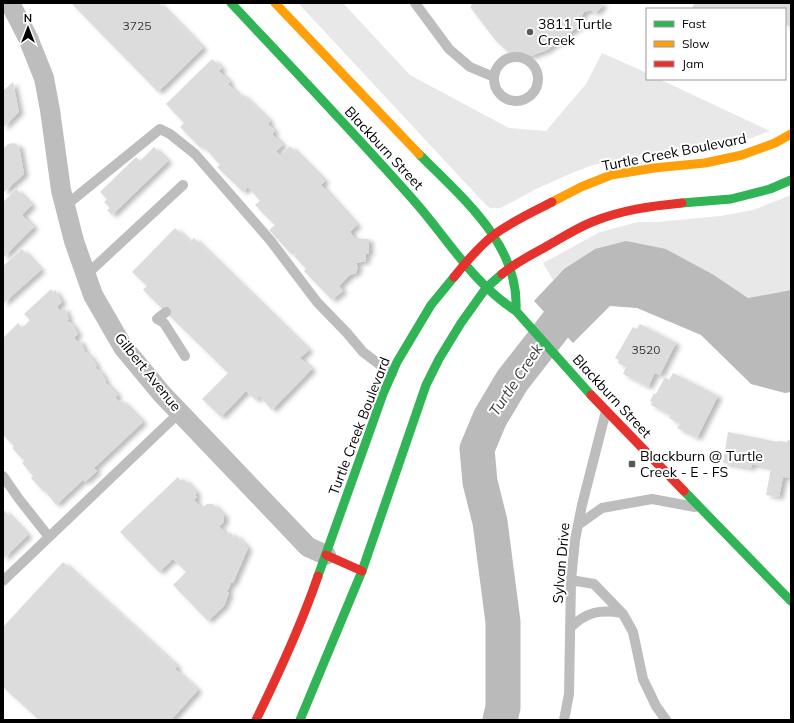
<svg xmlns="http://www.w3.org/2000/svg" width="794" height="723" viewBox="0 0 794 723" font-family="Mulish,sans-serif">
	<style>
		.green { fill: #e8e8e8 }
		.water { fill: #bababa }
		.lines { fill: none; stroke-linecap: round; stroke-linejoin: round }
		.river { stroke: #bababa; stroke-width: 35 }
		.building { fill: #dcdcdc; filter: url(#shadow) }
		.lane { stroke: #bdbdbd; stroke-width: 10 }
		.street { stroke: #bdbdbd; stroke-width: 20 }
		.fast { stroke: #30b455; stroke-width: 9 }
		.slow { stroke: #ff9f0a; stroke-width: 9 }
		.jam { stroke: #e5322d; stroke-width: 9 }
		.poi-dot { fill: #595959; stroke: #fff; stroke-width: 1.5 }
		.labels { text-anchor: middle; stroke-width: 4; stroke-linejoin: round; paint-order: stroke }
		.number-label { font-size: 12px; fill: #373737 }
		.poi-label { font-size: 14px; fill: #000; stroke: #fff; text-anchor: start }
		.street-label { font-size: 14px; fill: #000; stroke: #fff }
		.water-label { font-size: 15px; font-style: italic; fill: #3e3e3e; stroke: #fff }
	</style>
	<defs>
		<filter id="shadow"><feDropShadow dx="4.5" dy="2.5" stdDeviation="2" flood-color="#0004"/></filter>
	</defs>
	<rect width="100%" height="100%" fill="#fff"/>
	<path class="green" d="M298,3H343L410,75L509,128L546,131L586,84L602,53L647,73V79H659L770,131L737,143L706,149L637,156L593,165L572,173L536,189L501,208H490L485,204Z
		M791,195V290L748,298L714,275L666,249L564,269L553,280L543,263L600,232L638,222H657L720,216L753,210Z"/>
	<path class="water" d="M626,241L666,249L714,275L748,298L791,290V392L785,393L751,384L701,335L637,308L610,306L573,343L534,301L564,269L595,249Z"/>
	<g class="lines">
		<path class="river" d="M500,720L503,707V622L490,522L480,482L477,449L490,418L512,381L565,313L592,295"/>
	</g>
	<path class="building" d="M71,3H159L203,48L158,92Z
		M473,3H603L601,8L595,13L591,10L584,12L581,17L583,23L547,50L531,56L518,55L508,52L496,41L470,7Z
		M695,3H791V26L790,27L785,24V9H691Z
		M212,59L222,68L219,71L230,82L228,84L240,96L242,94L270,121L268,124L275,131L272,134L283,145L276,151L280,156L290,146L325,181L321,185L357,225L350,232L354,238L369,239V254L366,253V261L356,263L358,267L356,273L350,275L339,286L343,291L332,300L304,271L306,269L294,256L296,254L293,250L290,253L269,230L275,225L255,205L260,201L248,187L243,192L217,167L220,165L203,146L201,148L180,127L184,123L166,104Z
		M13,82L19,112L3,128V91Z
		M14,143L19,146L24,174L3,193V149L8,144Z
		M154,147L168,161L112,215L107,210L110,208L104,202L107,199L100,192L136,157L140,161Z
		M16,189L32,205L22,215L34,227L3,258V202Z
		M175,228L190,242L194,238L309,350L300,358L312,369L272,410L259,396L256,400L246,391L221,417L202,399L228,373L143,290L147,286L132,272Z
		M22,249L41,270L3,304V266Z
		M51,289L53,292L55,290L62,302L57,307L60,311L64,307L69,319L67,321L72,324L78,334L74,338L78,342L80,340L85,352L90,356L97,366L95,368L100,371L106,381L105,382L118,395L115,397L120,402L121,400L143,422L94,468L97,471L85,482L83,480L56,505L45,491L44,492L31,478L33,476L22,463L24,461L12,448L14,446L3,435L4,431L3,430V336L4,337L18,323L22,328L30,320L24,314Z
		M640,324L676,343L660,375L655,373L648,387L623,374L626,367L618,363L619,360L615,358L633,327L637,329Z
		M673,373L718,396L697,438L677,428L680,424L669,418L670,415L651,405L652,402L650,401L654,393L656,394L665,377L669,380Z
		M728,432L778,442V441L787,442L788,440L791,441V478L783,477L779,497L766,495L771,468L752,464L751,468L723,463Z
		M178,477L181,481L184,479L197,493L195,495L197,497L194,500L202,508L207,504H213L224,515V522L219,526L227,535L230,532L234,537L236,535L248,548L233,583H231L227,592L229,593L224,606L208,621L173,585L186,572L173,559L159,572L120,532Z
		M3,509L28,535L3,559Z
		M63,562L177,666L175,669L198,690L171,720H39L3,687V627Z"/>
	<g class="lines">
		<path class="lane" d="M415,3L449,49L470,67L494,77
			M494 79a22 22 0 1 1 44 0a22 22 0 1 1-44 0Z
			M65,206L160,129L170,134L195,154L270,240L317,302L347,333L363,352L392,374
			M86,275L183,185
			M166,312L157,319L164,323L185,356
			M3,476L19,499L49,537
			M578,525L602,508L652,499L695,507
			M571,580L594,584L623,614L633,632L643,679L656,706L666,720
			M3,581L180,412
			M570,628C586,612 600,609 622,613
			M564,720L569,694L571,580L575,540L582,505L606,411"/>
		<path class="street" d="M10,3L28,38L44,78L50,110L61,190L74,241L93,295L123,347L162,394L308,547L326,555"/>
		<path class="fast" d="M231,3C293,69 356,135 416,203C449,241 473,283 516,311L591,395
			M419,154C461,197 520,244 516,311
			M682,203L731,199L770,189L791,180
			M684,491L791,601
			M318,576L383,394L397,362L431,305L454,277
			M300,720L362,571L426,385L439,359L461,323L486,288L502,274"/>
		<path class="slow" d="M275,3L419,154
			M552,202L581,187L611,175L654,168L705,163L742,155L775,143L791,134"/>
		<path class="jam" d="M502,274C516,262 533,254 549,245C563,237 577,228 592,222C621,210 651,206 682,203
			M454,277C466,262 479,246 495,234C513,221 533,212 552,202
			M591,395L684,491
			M326,555L362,571
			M256,720C279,673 301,626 318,576"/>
	</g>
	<g class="poi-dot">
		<circle cx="530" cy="32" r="4"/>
		<rect x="628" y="460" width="8" height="8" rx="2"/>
	</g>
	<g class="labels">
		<g class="number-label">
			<text x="137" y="30">3725</text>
			<text x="646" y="354">3520</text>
		</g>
		<g class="poi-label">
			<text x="538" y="29">3811 Turtle<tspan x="538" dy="16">Creek</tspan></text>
			<text x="640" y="461">Blackburn @ Turtle<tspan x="640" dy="16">Creek - E - FS</tspan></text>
		</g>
		<g class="street-label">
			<text transform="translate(384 148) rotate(47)" y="5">Blackburn Street</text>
			<text transform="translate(674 152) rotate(-11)" y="5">Turtle Creek Boulevard</text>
			<text transform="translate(148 372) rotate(51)" y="5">Gilbert Avenue</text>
			<text transform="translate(612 396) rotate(47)" y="5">Blackburn Street</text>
			<text transform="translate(359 426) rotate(-69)" y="5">Turtle Creek Boulevard</text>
			<text transform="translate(561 563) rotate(-85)" y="5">Sylvan Drive</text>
		</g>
		<g class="water-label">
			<text transform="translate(516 380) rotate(-56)" y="5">Turtle Creek</text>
		</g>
	</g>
	<rect width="794" height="723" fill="none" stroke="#000000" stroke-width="8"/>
	<rect x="646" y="8" width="140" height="72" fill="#ffffff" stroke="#999999"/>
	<rect x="654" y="21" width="20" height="6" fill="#30b455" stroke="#999999"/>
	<text x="682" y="28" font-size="12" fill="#000000">Fast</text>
	<rect x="654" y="41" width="20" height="6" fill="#ff9f0a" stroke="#999999"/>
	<text x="682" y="48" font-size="12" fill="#000000">Slow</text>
	<rect x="654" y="61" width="20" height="6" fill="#e5322d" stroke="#999999"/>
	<text x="682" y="68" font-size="12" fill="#000000">Jam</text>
	<g transform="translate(28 28)" stroke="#ffffff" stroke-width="3" paint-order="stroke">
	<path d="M0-3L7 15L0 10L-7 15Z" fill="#000000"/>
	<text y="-6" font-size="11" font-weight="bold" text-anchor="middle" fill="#000000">N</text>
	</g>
</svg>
